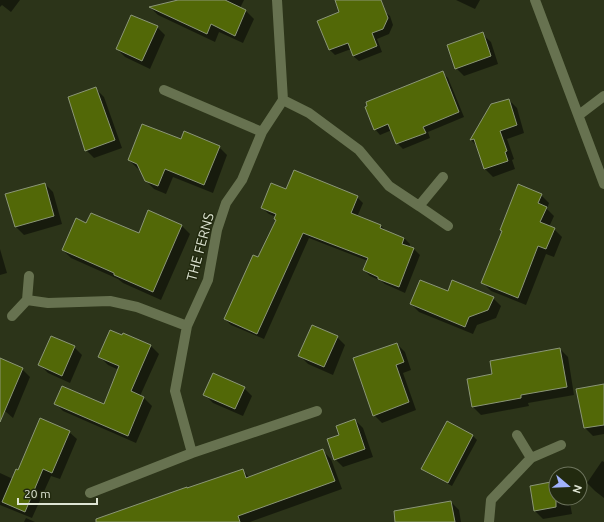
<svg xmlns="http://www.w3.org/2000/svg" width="604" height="522" viewBox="0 0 604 522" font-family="Ubuntu,sans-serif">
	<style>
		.shadow { fill: #0007 }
		.building { fill: #526807; stroke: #8b9677 }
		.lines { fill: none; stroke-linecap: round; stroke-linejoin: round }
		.minor { stroke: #677250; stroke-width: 10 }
		.labels { text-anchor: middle; stroke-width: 3; stroke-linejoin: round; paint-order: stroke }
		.street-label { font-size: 14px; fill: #dfe5d4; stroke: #222a0f }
	</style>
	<rect width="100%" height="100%" fill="#2c3419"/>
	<path class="shadow" d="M0,0H20L11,12L2,5L0,7Z
		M182,0H244L240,8L246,11L254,19L243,43L219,32L215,42L158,15L151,8Z
		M336,0H370L390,16L393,25L389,34L377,39L382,52L359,61L353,56L351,49L335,55L330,50L341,12Z
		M456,0H480L475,9Z
		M157,27L165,35L150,69L125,57L117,49Z
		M482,34L491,42L498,64L464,76L456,68Z
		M442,72L448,78L464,117L428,132L430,138L403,149L397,143L392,130L380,135L375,129Z
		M96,89L104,97L122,148L94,158L86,150Z
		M509,100L517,108L524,133L507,139L514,159L512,160L515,169L493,177L485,169L477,146L471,140L491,105Z
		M181,140L219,147L227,155L213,193L173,177L166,194L154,189L146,181L140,170L137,168L129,160Z
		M45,184L53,192L62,224L24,235L16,227Z
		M287,190L357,197L363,203L357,217L381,226L386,231L404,238L410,244L409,247L414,249L420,255L405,293L385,284L381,281L370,276L364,270L368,261L309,238L264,339L231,325L225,319L259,259L277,221L275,219L276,217L269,214L262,208Z
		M541,195L549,203L547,209L554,216L549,227L554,229L562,237L554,257L546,254L526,305L491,291L483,283L503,232L501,230Z
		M148,212L182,226L190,234L161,300L123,283L118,279L71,258L63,250L87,224L139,234Z
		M0,249L7,273L0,275Z
		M449,292L493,298L501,306L496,318L477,325L473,334L419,312L411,304Z
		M123,334L151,346L159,354L140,396L144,398L152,406L136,443L63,411L55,403L104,405L119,370L108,365L100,357Z
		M337,337L345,345L333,375L308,364L300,356Z
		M397,344L405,352L411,370L403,373L416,410L382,423L374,415Z
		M74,347L82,355L70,383L48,373L40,365Z
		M560,349L568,357L574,395L528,403L529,406L481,415L473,407L468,380L493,375Z
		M0,359L22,369L30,377L13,418L5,411L0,397Z
		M604,385V434L593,436L585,428L578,390Z
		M244,388L252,396L243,416L213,403L205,395Z
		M355,420L363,428L373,457L343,467L335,459L340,436Z
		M447,422L473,436L477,440L452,486L426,472L422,468Z
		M69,432L77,439L60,479L51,476L32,518L0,505V473L13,479L19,472Z
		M323,451L331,459L342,489L250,522H104L187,489L242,470L250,478Z
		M602,461L604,462V498L595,491L587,483Z
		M556,482V498H569L572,514L543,519L535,511L531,486Z
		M451,502L459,510L461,522H430Z
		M26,518L35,522H24Z"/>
	<path class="building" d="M178,0H225L246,10L235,36L211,24L207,34L149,7Z
		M335,0H381L388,18L383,29L372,33L377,46L353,56L348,43L329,50L317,21L339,12Z
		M131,15L158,26L142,61L116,49Z
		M483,32L491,56L455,69L447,45Z
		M443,71L459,112L423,127L426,133L396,144L388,124L374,130L365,107L367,106L366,102Z
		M96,87L115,140L85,151L68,97Z
		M509,99L517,125L500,131L507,151L505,152L508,161L484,169L474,139L470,140L491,104Z
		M142,124L181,139L184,131L220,146L204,185L165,169L158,186L145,181L137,164L128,160Z
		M294,170L358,196L351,213L381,225L380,228L404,238L402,244L414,248L399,287L378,279V277L363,270L368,258L303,233L257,334L224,319L253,255L258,257L276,220L274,219L276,214L261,208L271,183L286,189Z
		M45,183L54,216L15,227L5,194Z
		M518,184L542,194L538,203L547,207L540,222L555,228L546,249L538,246L518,298L481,283L502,231L500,230Z
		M148,210L182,225L153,292L114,275V273L62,250L76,218L86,223L91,213L139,233Z
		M420,280L448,291L452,280L494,297L488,310L469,317L465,327L410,304Z
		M312,325L338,336L324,367L298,356Z
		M110,330L122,335L123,333L151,345L131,391L144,397L128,436L54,404L62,386L104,404L119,366L98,357Z
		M51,336L75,346L62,376L38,365Z
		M397,343L404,362L396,365L409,402L373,416L353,358Z
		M560,348L567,387L521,395V398L472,407L467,379L492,374L490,361Z
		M0,358L23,368L0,422Z
		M213,373L245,387L235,409L203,395Z
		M604,384V425L584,428L576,389Z
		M40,418L70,431L52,473L43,469L25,512L2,502L16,469L18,470Z
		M355,419L365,449L334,460L327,439L339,435L336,426Z
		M447,421L473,435L448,483L421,469Z
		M323,449L335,481L238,516L240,522H96V519L187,487V488L243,469L246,478Z
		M556,481V507L534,511L530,486Z
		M451,501L455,522H395L394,511Z"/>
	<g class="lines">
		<path class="minor" d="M535,0L604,184
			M164,90L262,132
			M283,100L309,113L359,150L389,186L419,206
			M579,115L604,96
			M443,177L419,206L448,226
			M27,300L48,303L110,301L137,307L187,326
			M12,316L27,300L29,276
			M517,435L531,458L561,445
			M192,453L317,411
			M90,493L192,453L175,391L187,326L208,280L217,230L226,203L242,180L262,132L283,100L277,0
			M489,522L491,500L531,458"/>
	</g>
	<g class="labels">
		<g class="street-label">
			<text transform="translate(200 247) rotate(-75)" y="5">THE FERNS</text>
		</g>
	</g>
	<g transform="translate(568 486) rotate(109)"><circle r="19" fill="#222a0f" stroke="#6e755e"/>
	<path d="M0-3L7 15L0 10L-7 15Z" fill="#a1b3fd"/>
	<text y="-6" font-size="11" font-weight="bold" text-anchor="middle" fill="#dfe5d4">N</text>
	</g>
	<path d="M18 498v6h79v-6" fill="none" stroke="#dfe5d4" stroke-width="2"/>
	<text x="24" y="498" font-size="12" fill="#dfe5d4" stroke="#222a0f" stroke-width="3" paint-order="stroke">20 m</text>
</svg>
